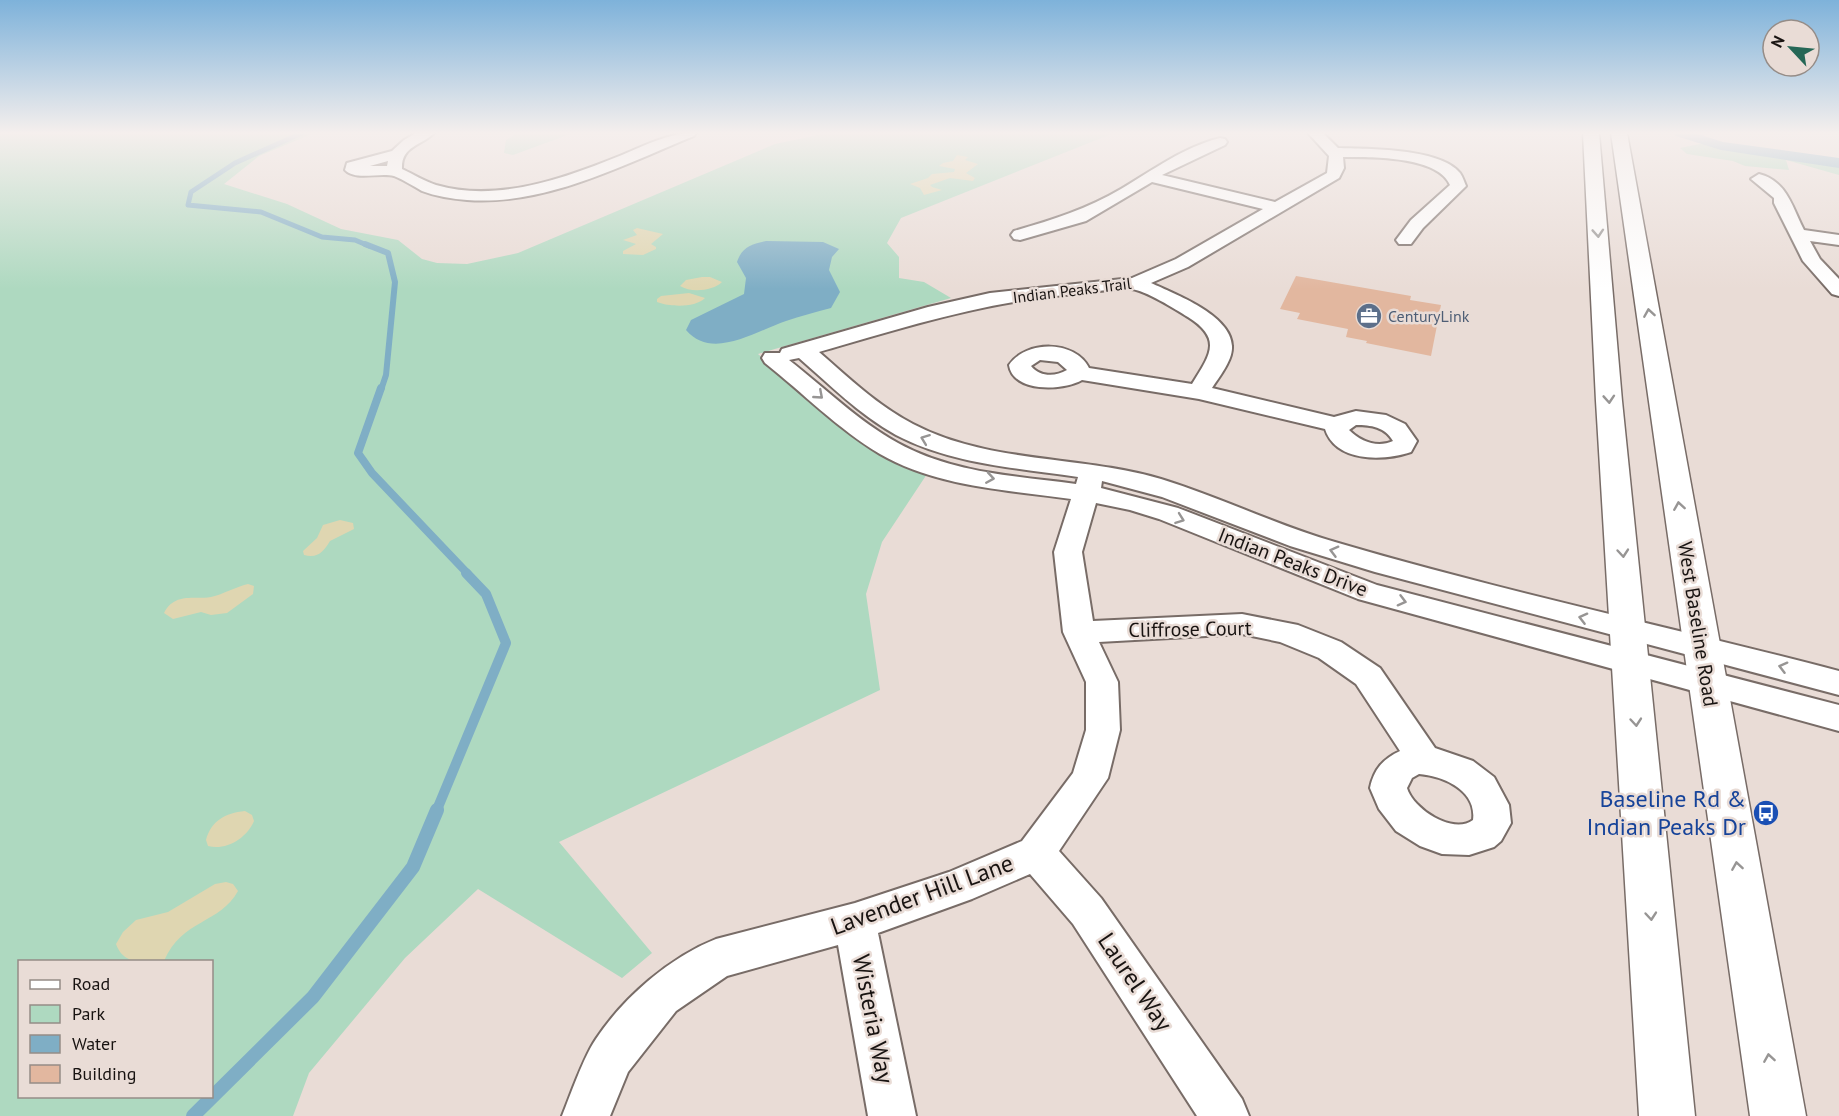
<svg xmlns="http://www.w3.org/2000/svg" width="1839" height="1116" viewBox="0 0 1839 1116" font-family="'PT Sans',sans-serif">
	<style>
		.green { fill: #aed9c0; fill-rule: evenodd }
		.sand { fill: #dfd6b1 }
		.water { fill: #7faec5 }
		.lines { fill: none; stroke-linecap: round; stroke-linejoin: round }
		.stream-far4 { stroke: #7faec5; stroke-width: 5 }
		.stream-far3 { stroke: #7faec5; stroke-width: 6 }
		.stream-far2 { stroke: #7faec5; stroke-width: 8 }
		.stream-far1 { stroke: #7faec5; stroke-width: 10 }
		.stream { stroke: #7faec5; stroke-width: 14 }
		.canal { fill: #7faec5; fill-rule: evenodd }
		.building { fill: #e2b79f }
		.street-casing { stroke: #786c67; stroke-width: 4 }
		.secondary-casing { stroke: #786c67; stroke-width: 3 }
		.street { fill: #fff; fill-rule: evenodd }
		.secondary { fill: #fff; fill-rule: evenodd }
		.oneway { stroke: #979594 }
		.labels { text-anchor: middle; stroke-width: 5; stroke-linejoin: round; paint-order: stroke }
		.far-street-label { font-size: 16px; fill: #181311; stroke: #e9dcd6 }
		.far-service-label { font-size: 16px; fill: #4e5e75; stroke: #e9dcd6; text-anchor: start }
		.street-label { font-size: 20px; fill: #181311; stroke: #e9dcd6 }
		.near-transit-label { font-size: 24px; fill: #164399; stroke: #e9dcd6; text-anchor: end }
		.near-street-label { font-size: 24px; fill: #181311; stroke: #e9dcd6 }
	</style>
	<rect width="100%" height="100%" fill="#e9dcd6"/>
	<path class="green" d="M0,133H314L259,156L224,184L287,204L341,229L398,240L422,259L437,263L467,264L518,253L775,144L828,133H1114L901,218L887,243L899,257V278L924,282L951,298L758,354L875,451L927,474L882,542L866,594L880,690L559,842L652,953L622,978L478,889L405,958L309,1073L293,1116H0ZM20,962H212V1096H20Z
		M518,133H573L513,155L504,153L506,140Z
		M1714,141L1770,154L1839,165V175L1786,160L1789,170L1745,166L1733,161L1687,154L1680,148Z"/>
	<path class="sand" d="M957,155L968,157L965,160L978,164L966,173L975,178L973,181L950,178L930,185L932,187L942,190L924,195L920,188L910,184L928,178L932,174L954,172L955,169L939,166L943,163L953,161Z
		M637,228L663,234L651,244L656,247V249L643,255L623,254V251L636,244L623,240L637,235L633,230Z
		M702,277H710L722,282C713,291 691,293 680,286L686,280Z
		M689,293L705,298C695,308 670,307 657,302V299L661,296Z
		M340,520L353,523L354,529L330,541C324,551 318,559 304,555L303,551L317,538L323,525Z
		M248,584L254,586L253,594L227,613L211,615L201,612L173,619L164,613C175,592 194,600 211,597C224,594 235,587 248,584Z
		M245,811L252,815L254,821C247,838 226,851 208,846L206,840C211,821 225,813 245,811Z
		M226,882L233,884L238,891C220,924 182,919 164,961C144,962 124,966 116,944L123,932L136,920L168,912L215,884Z"/>
	<path class="water" d="M766,241L823,242L839,249L832,257L829,270L840,292L831,308C816,312 800,316 786,321C756,331 712,361 686,330L691,320L744,294L746,278L737,262C742,247 751,244 766,241Z"/>
	<g class="lines">
		<path class="stream-far4" d="M302,133L235,163L191,192L188,205L261,212L322,237L355,240L369,246"/>
		<path class="stream-far3" d="M365,244L388,253L395,282L386,375L381,390"/>
		<path class="stream-far2" d="M381,388L358,453L372,473L468,574"/>
		<path class="stream-far1" d="M436,812L506,643L486,594L466,573"/>
		<path class="stream" d="M193,1116L313,997L413,867L437,810"/>
		<path class="canal" d="M1674,133H1695L1723,142L1839,158V168L1721,150L1676,136Z"/>
	</g>
	<path class="building" d="M1296,276L1411,296L1410,300L1441,305L1431,356L1366,343L1367,341L1346,337L1348,329L1297,319L1300,313L1280,309Z"/>
	<g class="lines">
		<g class="street-casing">
			<path id="street" d="M416,133H434C421,146 401,146 402,169C413,174 424,181 436,185C498,203 565,178 622,155C646,145 670,132 696,133L694,136C623,165 545,206 467,200C453,199 435,196 422,191C413,186 404,180 394,176C380,172 355,181 345,170L347,163L392,151L404,140ZM388,161L387,166H370Z
				M1308,133H1323L1338,148C1368,149 1440,148 1460,173C1463,177 1464,182 1466,186L1423,228L1411,244H1399L1396,240L1411,220L1450,185C1438,156 1371,157 1343,157L1344,168L1339,178L1188,267L1151,283C1175,294 1231,315 1232,346C1233,360 1219,377 1212,388L1334,417L1356,411L1386,415L1405,424L1417,441L1411,452C1384,461 1336,463 1325,429L1199,399L1082,380C1063,391 1013,393 1009,365C1026,340 1075,340 1089,368L1192,384C1210,355 1223,339 1188,317C1175,309 1145,290 1131,289C1113,288 1094,292 1076,294C987,301 904,327 819,352C849,378 878,406 913,424C989,464 1081,455 1161,479C1220,497 1276,525 1335,542C1501,591 1671,627 1839,671V695L1375,572L1290,546L1162,497L1102,481L1101,488L1178,508L1377,585L1839,705V731L1358,599L1159,519L1130,510L1096,503L1082,552L1093,621L1242,614L1298,625L1341,642L1380,668L1435,748L1473,761L1494,777L1509,805L1511,823L1501,841L1494,847L1469,855L1442,854L1420,846L1396,831L1379,809L1370,788C1374,769 1383,759 1400,751L1356,684L1319,658L1280,642L1242,634L1099,642L1118,682L1120,730L1108,778L1059,851L1101,898L1242,1099L1249,1116H1197L1073,924L1030,874L972,899L878,933L916,1116H868L838,945L727,976L676,1011L628,1072L610,1116H562C571,1094 583,1058 596,1039C623,998 670,957 716,939L855,903L949,872L1022,841L1073,773L1086,730V682L1063,632L1054,552L1071,499C1007,490 937,487 880,454C838,429 803,393 765,363L762,358L765,353H780L782,349L928,307L990,293L1132,278L1176,259L1263,209L1152,182L1086,221L1020,240L1014,239L1011,235L1014,231C1052,220 1087,209 1121,189C1153,170 1184,147 1220,138L1225,139L1227,142L1225,145L1162,175L1275,202L1327,173L1329,156ZM799,358C830,385 860,415 896,435C951,464 1017,468 1078,477L1076,484C1016,476 952,473 898,443C858,421 825,388 789,360ZM1040,360L1058,362L1067,370C1055,377 1040,377 1031,366ZM1356,425C1371,425 1385,427 1393,441C1378,448 1361,442 1349,430ZM1419,774C1443,776 1477,790 1473,820C1453,835 1413,809 1407,788L1412,778Z
				M1759,174C1787,181 1792,207 1804,230L1839,235V245L1810,241L1820,259L1839,279V296L1832,294L1803,261L1774,203V198L1751,179Z"/>
		</g>
		<g class="secondary-casing">
			<path id="secondary" d="M1583,133H1599L1622,401L1695,1116H1639L1596,401Z
				M1611,133H1627L1806,1116H1750Z"/>
		</g>
		<use href="#street" class="street"/>
		<use href="#secondary" class="secondary"/>
	</g>
	<defs><path id="oneway-chevron" d="M-2-3.5L2.5 0L-2 3.5" fill="none" stroke-width="1.6" stroke-linecap="round" stroke-linejoin="round" transform="scale(1.5)"/></defs>
	<g class="oneway">
		<use href="#oneway-chevron" transform="translate(1598 233) rotate(86)"/>
		<use href="#oneway-chevron" transform="translate(1649 313) rotate(-99)"/>
		<use href="#oneway-chevron" transform="translate(819 395) rotate(41)"/>
		<use href="#oneway-chevron" transform="translate(1609 399) rotate(86)"/>
		<use href="#oneway-chevron" transform="translate(925 439) rotate(-159)"/>
		<use href="#oneway-chevron" transform="translate(990 478) rotate(9)"/>
		<use href="#oneway-chevron" transform="translate(1679 506) rotate(-99)"/>
		<use href="#oneway-chevron" transform="translate(1180 519) rotate(20)"/>
		<use href="#oneway-chevron" transform="translate(1334 551) rotate(-165)"/>
		<use href="#oneway-chevron" transform="translate(1623 553) rotate(85)"/>
		<use href="#oneway-chevron" transform="translate(1402 601) rotate(15)"/>
		<use href="#oneway-chevron" transform="translate(1583 618) rotate(-166)"/>
		<use href="#oneway-chevron" transform="translate(1783 667) rotate(-165)"/>
		<use href="#oneway-chevron" transform="translate(1636 722) rotate(85)"/>
		<use href="#oneway-chevron" transform="translate(1737 866) rotate(-99)"/>
		<use href="#oneway-chevron" transform="translate(1651 916) rotate(85)"/>
		<use href="#oneway-chevron" transform="translate(1769 1058) rotate(-99)"/>
	</g>
	<linearGradient id="sky" x2="0" y2="1"><stop stop-color="#7eb2da"/><stop offset="0.46" stop-color="#f5efed"/><stop offset="1" stop-color="#f5efed" stop-opacity="0"/></linearGradient>
	<rect width="1839" height="289" fill="url(#sky)"/>
	<defs>
		<g id="office-disc" transform="scale(1.35)"><circle r="9.5" fill="#5c6f8a" stroke="#e9dcd6"/><path d="M-6-3h4V-5.5h4V-3h4V5H-6ZM-1-4.5V-3h2v-1.5ZM-6 0V1H6V0Z" fill="#fff"/></g>
		<g id="bus-disc" transform="scale(1.35)"><circle r="9.5" fill="#1a4fb4" stroke="#e9dcd6"/><path d="M-5-6H5V4H4V6H2V4H-2V6H-4V4H-5ZM-3.5-4V0h7V-4ZM-3.5 1.2v1.5H-2V1.2ZM2 1.2v1.5H3.5V1.2Z" fill="#fff"/></g>
	</defs>
	<g fill-rule="evenodd">
		<use href="#office-disc" x="1369" y="316"/>
		<use href="#bus-disc" x="1766" y="813"/>
	</g>
	<g class="labels">
		<g class="far-street-label">
			<text transform="translate(1072 290) rotate(-7)" y="6">Indian Peaks Trail</text>
		</g>
		<g class="far-service-label">
			<text x="1388" y="322">CenturyLink</text>
		</g>
		<g class="street-label">
			<text transform="translate(1293 562) rotate(21)" y="7">Indian Peaks Drive</text>
			<text transform="translate(1698 624) rotate(81)" y="7">West Baseline Road</text>
			<text transform="translate(1190 629) rotate(-1)" y="7">Cliffrose Court</text>
		</g>
		<g class="near-transit-label">
			<text x="1746" y="807">Baseline Rd &amp;<tspan x="1746" dy="28">Indian Peaks Dr</tspan></text>
		</g>
		<g class="near-street-label">
			<text transform="translate(922 895) rotate(-20)" y="8">Lavender Hill Lane</text>
			<text transform="translate(1135 982) rotate(56)" y="8">Laurel Way</text>
			<text transform="translate(873 1019) rotate(79)" y="8">Wisteria Way</text>
		</g>
	</g>
	<rect x="18" y="960" width="195" height="138" fill="#e9dcd6" stroke="#958c87" stroke-width="1.5"/>
	<rect x="30" y="980" width="30" height="9" fill="#ffffff" stroke="#958c87" stroke-width="1.5"/>
	<text x="72" y="990" font-size="18" fill="#181311">Road</text>
	<rect x="30" y="1005" width="30" height="18" fill="#aed9c0" stroke="#958c87" stroke-width="1.5"/>
	<text x="72" y="1020" font-size="18" fill="#181311">Park</text>
	<rect x="30" y="1035" width="30" height="18" fill="#7faec5" stroke="#958c87" stroke-width="1.5"/>
	<text x="72" y="1050" font-size="18" fill="#181311">Water</text>
	<rect x="30" y="1065" width="30" height="18" fill="#e2b79f" stroke="#958c87" stroke-width="1.5"/>
	<text x="72" y="1080" font-size="18" fill="#181311">Building</text>
	<g transform="translate(1791 48) rotate(296)"><circle r="28" fill="#e9dcd6" stroke="#958c87" stroke-width="1.5"/>
	<path d="M0-4.5L10 22L0 15L-10 22Z" fill="#256756"/>
	<text y="-9" font-size="16" font-weight="bold" text-anchor="middle" fill="#181311">N</text>
	</g>
</svg>
